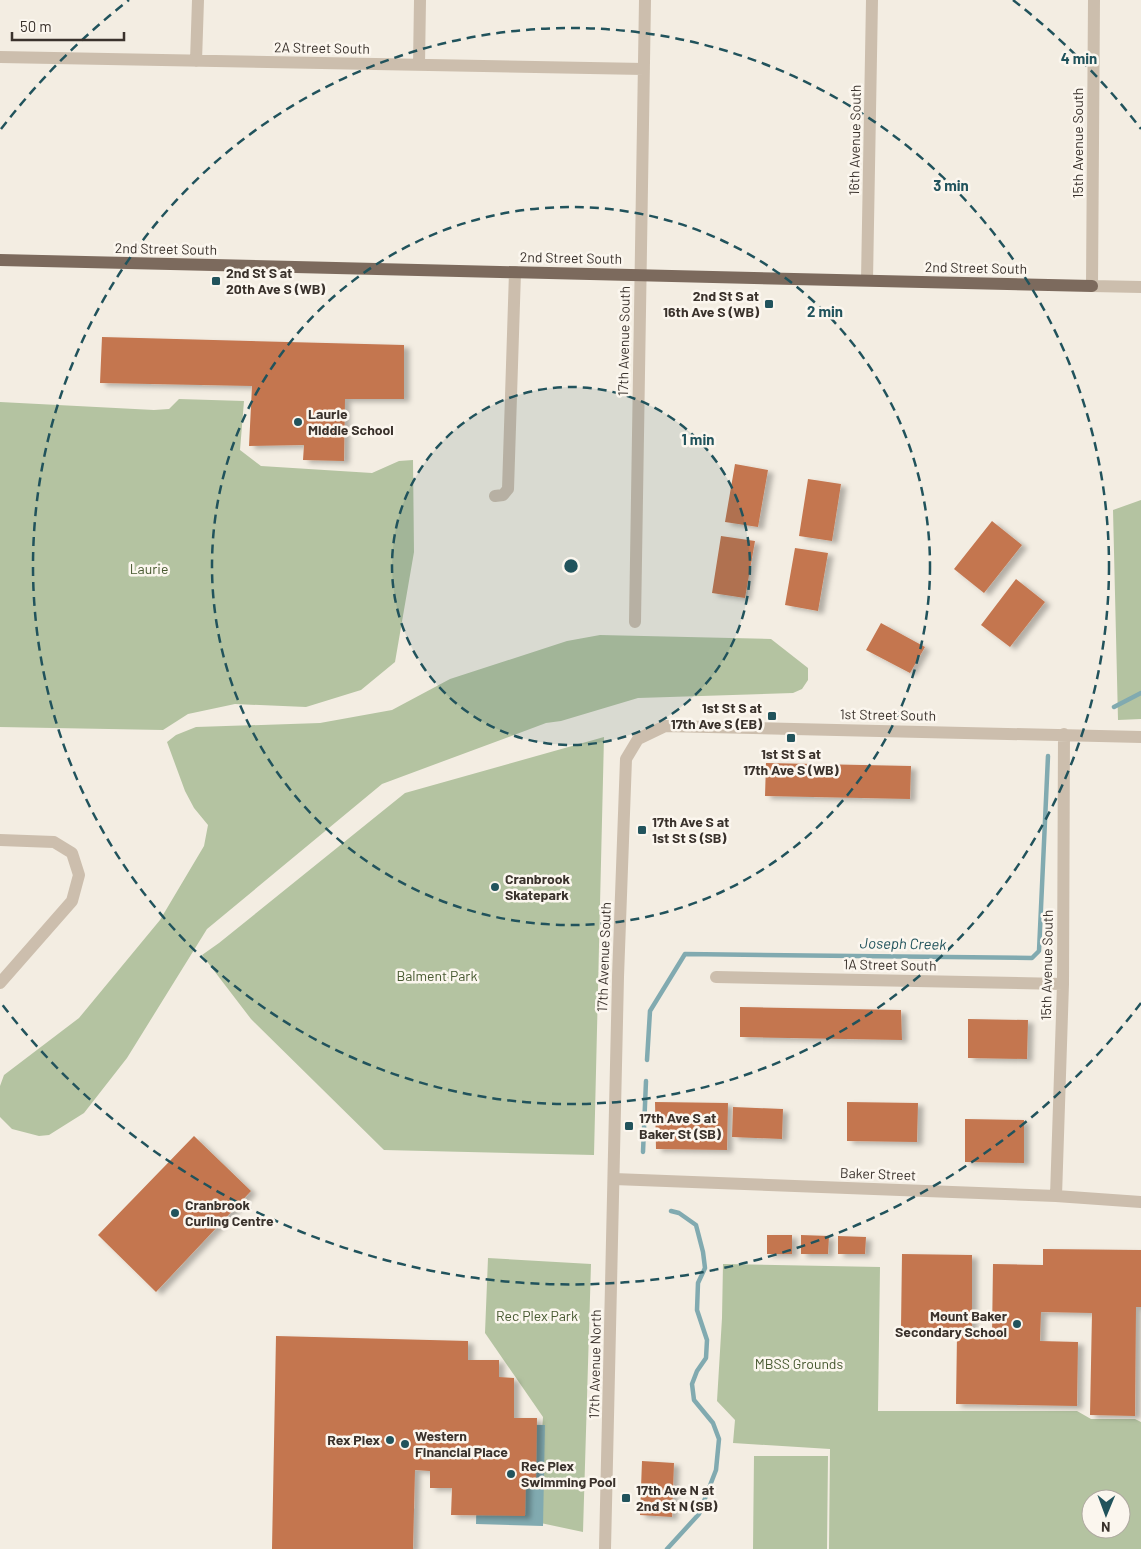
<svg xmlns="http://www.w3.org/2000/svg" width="1141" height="1549" viewBox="0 0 1141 1549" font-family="Barlow,sans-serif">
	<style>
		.green { fill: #b4c3a1; fill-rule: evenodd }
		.water { fill: #81aab0 }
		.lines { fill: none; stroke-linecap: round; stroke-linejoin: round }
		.stream { stroke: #81aab0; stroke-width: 4.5 }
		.building { fill: #c4764f; filter: url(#shadow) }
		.minor { stroke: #ccbead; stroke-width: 12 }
		.major { stroke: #7c6a5d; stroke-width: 12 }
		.ring { fill: none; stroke: #21535c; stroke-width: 2.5; stroke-dasharray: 9 6 }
		.poi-dot { fill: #21535c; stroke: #fbf6ee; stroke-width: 2 }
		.labels { text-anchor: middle; stroke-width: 5; stroke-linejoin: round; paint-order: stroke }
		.street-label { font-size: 14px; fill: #3a322c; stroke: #fbf6ee }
		.poi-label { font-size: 14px; font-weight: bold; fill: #3a322c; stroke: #fbf6ee; text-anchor: start }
		.park-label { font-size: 14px; fill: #46582f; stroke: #fbf6ee }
		.water-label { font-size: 15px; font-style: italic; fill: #21535c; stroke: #fbf6ee }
		.centre { fill: #21535c; stroke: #fbf6ee; stroke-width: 2.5 }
		.ring-label { font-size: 15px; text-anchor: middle; font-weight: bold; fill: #21535c; stroke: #fbf6ee; stroke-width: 5; stroke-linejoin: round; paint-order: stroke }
	</style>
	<defs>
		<filter id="shadow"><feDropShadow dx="5.5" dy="3" stdDeviation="2.5" flood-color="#0004"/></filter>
	</defs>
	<rect width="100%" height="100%" fill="#f3ede2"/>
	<path class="green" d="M179,399L244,401L240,450L261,466L372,473L399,461L413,460L414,552L395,662L361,690L306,707L235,704L188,714L163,730L0,727V402L154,410L169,409Z
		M1141,500V719L1118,720L1113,510Z
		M600,635L771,639L808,668V680L802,689L793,693L638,698L561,721L546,723L382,784L207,929L127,1058L84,1113L49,1135L39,1136L12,1129L0,1117V1086L4,1075L79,1018L160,920L204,846L208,825L194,808L185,791L167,742L176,735L196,727L320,723L392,710L450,679L567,641Z
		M604,737L594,1155L384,1150L251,1019L202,955L219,943L405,793Z
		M488,1258L591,1264L583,1532L536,1522L543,1417L485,1333Z
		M723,1264L880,1267L878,1411H1077L1091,1419H1135L1141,1422V1549H829L830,1449L733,1443L735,1420L717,1401L722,1318ZM1091,1499H1121V1529H1091Z
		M754,1456H828L827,1549H753Z"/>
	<path class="water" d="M478,1424L545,1425L543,1526L476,1524Z"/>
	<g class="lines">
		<path class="stream" d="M1114,707L1141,693
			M647,1060L650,1011L685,954L1032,958L1039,951L1048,756
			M643,1152L646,1081
			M667,1549L699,1514L716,1470L719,1439L713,1423L694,1400L692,1384L697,1371L706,1358L707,1340L697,1310L698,1283L705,1268L703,1252L696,1225L679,1213L671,1211"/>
	</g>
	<path class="building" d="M102,337L404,345V399H345L344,461L303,460L304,445L249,446L252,386L100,383Z
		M735,464L768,470L758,527L725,522Z
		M808,479L841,484L832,541L799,536Z
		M992,521L1022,545L984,593L954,569Z
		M721,536L755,541L745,598L712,593Z
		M795,548L828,553L818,611L785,605Z
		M1016,579L1045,602L1010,647L981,625Z
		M881,623L925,647L910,673L866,650Z
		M766,763L911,766L910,799L765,796Z
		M740,1007L901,1010L902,1040L740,1037Z
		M968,1019L1028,1020L1027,1059L968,1058Z
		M655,1102L728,1103L727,1150L656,1149Z
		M847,1102L918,1103L917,1142L847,1141Z
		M733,1107L783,1109L782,1139L732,1137Z
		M965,1119L1024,1120V1163L965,1162Z
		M194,1136L251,1191L156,1292L98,1235Z
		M767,1235H792V1254H767Z
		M801,1235L829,1236L828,1254H801Z
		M838,1236L866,1237L865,1254H838Z
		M1043,1249L1141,1250V1307H1136L1135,1416L1090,1415L1092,1313L1041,1312L1040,1341L1078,1342L1077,1406L956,1404L957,1335L992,1336L993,1264L1043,1265Z
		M902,1254L972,1255V1329L901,1328Z
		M276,1336L468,1341V1360H499V1377L514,1378V1418H537L536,1479H526L525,1516L451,1515L452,1488H430V1471L415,1470L413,1549H272Z
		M642,1461L674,1463L672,1517L640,1515Z"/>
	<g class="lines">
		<path class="minor" d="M1094,0L1092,286L1141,287
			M0,57L644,69
			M196,61L198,0
			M419,65L420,0
			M867,280L872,0
			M495,496L503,495L508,489L515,272
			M635,622L645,0
			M0,840L54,842L72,853L79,875L72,901L0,983
			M716,977L1063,984
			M614,1179L1056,1196L1141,1202
			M1056,1196L1063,984L1064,734
			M605,1549L618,977L626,759L638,739L665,726L1141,737"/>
		<path class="major" d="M0,260L1092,286"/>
	</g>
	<circle cx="571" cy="566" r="179" fill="#21535c" fill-opacity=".12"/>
	<g class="ring">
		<circle cx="571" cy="566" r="179"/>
		<circle cx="571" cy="566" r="359"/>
		<circle cx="571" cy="566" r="538"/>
		<path d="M1141 1003A718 718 0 0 1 1 1003M1 129A718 718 0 0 1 129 0M1013 0A718 718 0 0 1 1141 129"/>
	</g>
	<g class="poi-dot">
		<rect x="211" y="276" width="10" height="10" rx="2.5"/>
		<rect x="764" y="299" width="10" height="10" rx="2.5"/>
		<circle cx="298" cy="422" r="5"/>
		<rect x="767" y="711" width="10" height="10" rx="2.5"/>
		<rect x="786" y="733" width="10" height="10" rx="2.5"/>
		<rect x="637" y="825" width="10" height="10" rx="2.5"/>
		<circle cx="495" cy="887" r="5"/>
		<rect x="624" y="1121" width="10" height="10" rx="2.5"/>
		<circle cx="175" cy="1213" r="5"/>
		<circle cx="1017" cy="1324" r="5"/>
		<circle cx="390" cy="1440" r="5"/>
		<circle cx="405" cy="1444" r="5"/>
		<circle cx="511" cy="1474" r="5"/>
		<rect x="621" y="1493" width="10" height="10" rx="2.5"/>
	</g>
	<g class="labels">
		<g class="street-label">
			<text transform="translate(322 48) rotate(1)" y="5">2A Street South</text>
			<text transform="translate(855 140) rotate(-89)" y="5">16th Avenue South</text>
			<text transform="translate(1078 143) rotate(-90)" y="5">15th Avenue South</text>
			<text transform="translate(166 249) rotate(1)" y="5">2nd Street South</text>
			<text transform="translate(571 258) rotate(1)" y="5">2nd Street South</text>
			<text transform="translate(976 268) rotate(1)" y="5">2nd Street South</text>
			<text transform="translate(624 341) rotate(-89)" y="5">17th Avenue South</text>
			<text transform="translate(888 715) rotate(1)" y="5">1st Street South</text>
			<text transform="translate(604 957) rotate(-88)" y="5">17th Avenue South</text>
			<text transform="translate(890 965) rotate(1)" y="5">1A Street South</text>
			<text transform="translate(1047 965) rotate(-89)" y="5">15th Avenue South</text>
			<text transform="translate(878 1174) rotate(2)" y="5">Baker Street</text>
			<text transform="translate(595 1364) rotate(-89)" y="5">17th Avenue North</text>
		</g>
		<g class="poi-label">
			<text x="226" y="278">2nd St S at<tspan x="226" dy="16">20th Ave S (WB)</tspan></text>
			<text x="759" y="301" text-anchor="end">2nd St S at<tspan x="759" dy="16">16th Ave S (WB)</tspan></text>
			<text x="308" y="419">Laurie<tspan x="308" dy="16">Middle School</tspan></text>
			<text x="762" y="713" text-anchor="end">1st St S at<tspan x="762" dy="16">17th Ave S (EB)</tspan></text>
			<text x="791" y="759" text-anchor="middle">1st St S at<tspan x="791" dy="16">17th Ave S (WB)</tspan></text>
			<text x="652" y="827">17th Ave S at<tspan x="652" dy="16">1st St S (SB)</tspan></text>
			<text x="505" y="884">Cranbrook<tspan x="505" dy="16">Skatepark</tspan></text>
			<text x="639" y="1123">17th Ave S at<tspan x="639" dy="16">Baker St (SB)</tspan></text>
			<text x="185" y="1210">Cranbrook<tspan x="185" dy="16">Curling Centre</tspan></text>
			<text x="1007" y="1321" text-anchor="end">Mount Baker<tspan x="1007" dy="16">Secondary School</tspan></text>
			<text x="415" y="1441">Western<tspan x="415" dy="16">Financial Place</tspan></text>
			<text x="380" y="1445" text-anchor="end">Rex Plex</text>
			<text x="521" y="1471">Rec Plex<tspan x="521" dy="16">Swimming Pool</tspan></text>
			<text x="636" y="1495">17th Ave N at<tspan x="636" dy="16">2nd St N (SB)</tspan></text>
		</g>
		<g class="park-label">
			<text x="149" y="574">Laurie</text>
			<text x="437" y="981">Balment Park</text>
			<text x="537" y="1321">Rec Plex Park</text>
			<text x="799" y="1369">MBSS Grounds</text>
		</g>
		<g class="water-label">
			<text transform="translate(903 944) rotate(1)" y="5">Joseph Creek</text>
		</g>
	</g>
	<circle cx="571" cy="566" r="8" class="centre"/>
	<g class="ring-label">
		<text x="1079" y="64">4 min</text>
		<text x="951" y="191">3 min</text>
		<text x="825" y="317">2 min</text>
		<text x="698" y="445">1 min</text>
	</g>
	<g transform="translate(1106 1514) rotate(181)"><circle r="24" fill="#fbf6ee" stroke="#aea8a0"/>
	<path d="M0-4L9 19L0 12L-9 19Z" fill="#21535c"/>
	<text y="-8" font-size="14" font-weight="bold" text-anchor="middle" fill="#3a322c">N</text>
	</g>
	<path d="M12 32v8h112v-8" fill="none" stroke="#3a322c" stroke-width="2.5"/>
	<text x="20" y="32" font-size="15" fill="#3a322c" stroke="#fbf6ee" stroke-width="4" paint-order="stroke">50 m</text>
</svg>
